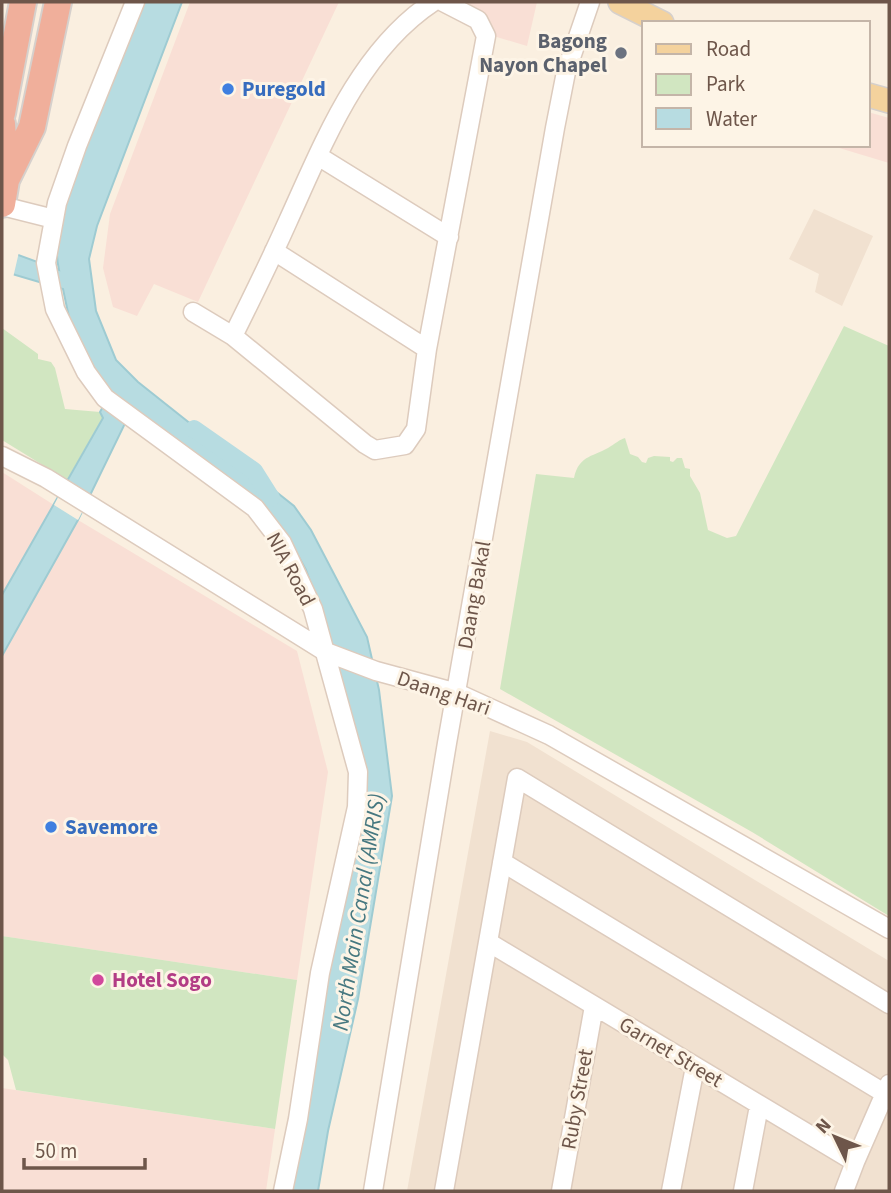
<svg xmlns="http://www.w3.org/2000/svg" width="891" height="1193" viewBox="0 0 891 1193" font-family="'Source Sans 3',sans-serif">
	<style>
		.residential { fill: #f1e1d0 }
		.commercial { fill: #f9dfd5 }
		.green { fill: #d1e6c1 }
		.water { fill: #b7dce1; stroke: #9ecbd2; stroke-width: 2 }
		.pier { fill: #faefe0 }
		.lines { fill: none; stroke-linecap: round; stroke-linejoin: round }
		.canal { stroke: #b7dce1; stroke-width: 18 }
		.minor-casing { stroke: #ddcbbd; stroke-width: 21 }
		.major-casing { stroke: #d6d0cc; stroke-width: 26 }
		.highway-casing { stroke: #d6d0cc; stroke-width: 30 }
		.minor { stroke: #fff; stroke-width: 18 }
		.major { stroke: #f4d29d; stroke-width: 23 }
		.highway { stroke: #f0af9b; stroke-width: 26 }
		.worship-dot { fill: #6b7280; stroke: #fdf4e6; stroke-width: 2.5 }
		.shop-dot { fill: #3f7fe0; stroke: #fdf4e6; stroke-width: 2.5 }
		.hotel-dot { fill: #d1479c; stroke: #fdf4e6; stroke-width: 2.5 }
		.labels { text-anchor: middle; stroke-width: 6; stroke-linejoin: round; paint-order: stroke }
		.worship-label { font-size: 21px; font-weight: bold; fill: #5b616d; stroke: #fdf4e6; text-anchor: end }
		.shop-label { font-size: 21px; font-weight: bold; fill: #366cbe; stroke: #fdf4e6; text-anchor: start }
		.street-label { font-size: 21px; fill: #6e564a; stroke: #fdf4e6 }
		.hotel-label { font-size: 21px; font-weight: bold; fill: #b23c85; stroke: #fdf4e6; text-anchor: start }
		.water-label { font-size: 23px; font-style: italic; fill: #467880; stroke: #fdf4e6 }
	</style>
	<rect width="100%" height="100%" fill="#faefe0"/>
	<path class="residential" d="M814,209L873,236L842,306L815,292L819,274L789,259Z
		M490,731L527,742L889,961V1191H407Z"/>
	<path class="commercial" d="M190,2H339L198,302L154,284L137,316L113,307L103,268L110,214Z
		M453,2H537L527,46L490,35Z
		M868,112L889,118V163L836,147V145H868Z
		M2,472L54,505L2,595Z
		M78,520L297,651L328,772L297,980L2,936V656Z
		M2,1088L275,1129L266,1191H2Z"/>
	<path class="green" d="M844,326L889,346V916L752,832L500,689L536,474L574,478C579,454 595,457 611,446C616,443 619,440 625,438L630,454L638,457L642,462L646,463L648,458L654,456L670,457V461L673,462L677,458H682L685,468L690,469V476L700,493L708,530L727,538L736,536Z
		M2,328L38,354V359L51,362L55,368L65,409L100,412L103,417L67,480L2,440Z
		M2,936L297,980L275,1129L16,1090L8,1060L2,1054Z"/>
	<path class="water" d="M138,2H182L97,226L89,259L96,311L116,360L138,382L294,506L311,530L367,637L379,690L392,796L358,999L328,1131L318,1191H287L332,950L357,735L321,612L306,570L289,539L131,411L78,520L2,656V595L103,418L100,412L111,392L91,371L70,322L63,289L2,271V249L59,270C54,247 58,226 63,204Z"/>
	<path class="pier" d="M2,246L19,252L13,278L2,274Z
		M67,480L91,495L78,520L54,505Z"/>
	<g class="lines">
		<path class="canal" d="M194,429L254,471L271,498"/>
		<g class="minor-casing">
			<path id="minor" d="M135,2L77,146L57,203L46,263L55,309L86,372L105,398L255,508L282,543L313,609L358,772L357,807L320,973L298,1119L283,1191
				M318,156L449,237
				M2,206L54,219
				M274,251L427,349
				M193,312L233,336L365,444L375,450L405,445L416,429L427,349L486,36L478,20L443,2
				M233,336C252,298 271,259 288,221C324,142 359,51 433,2
				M2,456L46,478L326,652L376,671L457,693L549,735L889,929
				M502,862L884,1093
				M488,942L855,1162
				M373,1191L447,743L555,128L566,72L590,2
				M444,1191L517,778L889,1004
				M561,1191L594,1006
				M671,1191L695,1067
				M743,1191L759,1106
				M844,1191L855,1162L889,1084"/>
		</g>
		<g class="major-casing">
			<path id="major" d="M620,2L662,23
				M868,95L889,101"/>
		</g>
		<g class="highway-casing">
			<path id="highway" d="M2,113L23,2
				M2,124L6,180L2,204
				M6,180L32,127L58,2"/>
		</g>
		<use href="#minor" class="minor"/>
		<use href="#major" class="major"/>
		<use href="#highway" class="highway"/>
	</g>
	<circle class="worship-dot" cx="621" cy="53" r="7"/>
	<g class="shop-dot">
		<circle cx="228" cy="89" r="7"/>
		<circle cx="51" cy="827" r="7"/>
	</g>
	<circle class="hotel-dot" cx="98" cy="980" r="7"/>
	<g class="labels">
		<g class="worship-label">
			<text x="607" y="48">Bagong<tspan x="607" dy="24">Nayon Chapel</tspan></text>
		</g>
		<g class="shop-label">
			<text x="242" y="96">Puregold</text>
			<text x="65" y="834">Savemore</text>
		</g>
		<g class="street-label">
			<text transform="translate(291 569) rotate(62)" y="7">NIA Road</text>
			<text transform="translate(474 595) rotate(-80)" y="7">Daang Bakal</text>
			<text transform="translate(444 693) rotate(19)" y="7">Daang Hari</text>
			<text transform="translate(671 1052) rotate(31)" y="7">Garnet Street</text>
			<text transform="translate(577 1099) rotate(-80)" y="7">Ruby Street</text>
		</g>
		<g class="hotel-label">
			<text x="112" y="987">Hotel Sogo</text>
		</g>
		<g class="water-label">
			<text transform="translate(358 912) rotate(-81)" y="8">North Main Canal (AMRIS)</text>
		</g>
	</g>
	<rect width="891" height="1193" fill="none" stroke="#6e564a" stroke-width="7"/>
	<rect x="642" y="21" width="228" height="126" fill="#fdf4e6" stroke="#c4b5a8" stroke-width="2"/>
	<rect x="656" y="44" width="35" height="10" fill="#f4d29d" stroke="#c4b5a8" stroke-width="2"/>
	<text x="706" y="56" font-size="21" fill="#6e564a">Road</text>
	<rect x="656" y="74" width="35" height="21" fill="#d1e6c1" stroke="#c4b5a8" stroke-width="2"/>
	<text x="706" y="91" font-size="21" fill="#6e564a">Park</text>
	<rect x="656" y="108" width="35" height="21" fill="#b7dce1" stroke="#c4b5a8" stroke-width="2"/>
	<text x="706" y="126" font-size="21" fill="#6e564a">Water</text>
	<g transform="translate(835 1137) rotate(313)" stroke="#fdf4e6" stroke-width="5" paint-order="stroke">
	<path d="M0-5L12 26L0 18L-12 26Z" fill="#6e564a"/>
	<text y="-10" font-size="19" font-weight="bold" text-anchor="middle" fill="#6e564a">N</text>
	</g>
	<path d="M24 1158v10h121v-10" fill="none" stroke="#6e564a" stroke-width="3.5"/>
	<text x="35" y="1158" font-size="21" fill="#6e564a" stroke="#fdf4e6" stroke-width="5" paint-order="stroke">50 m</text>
</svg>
